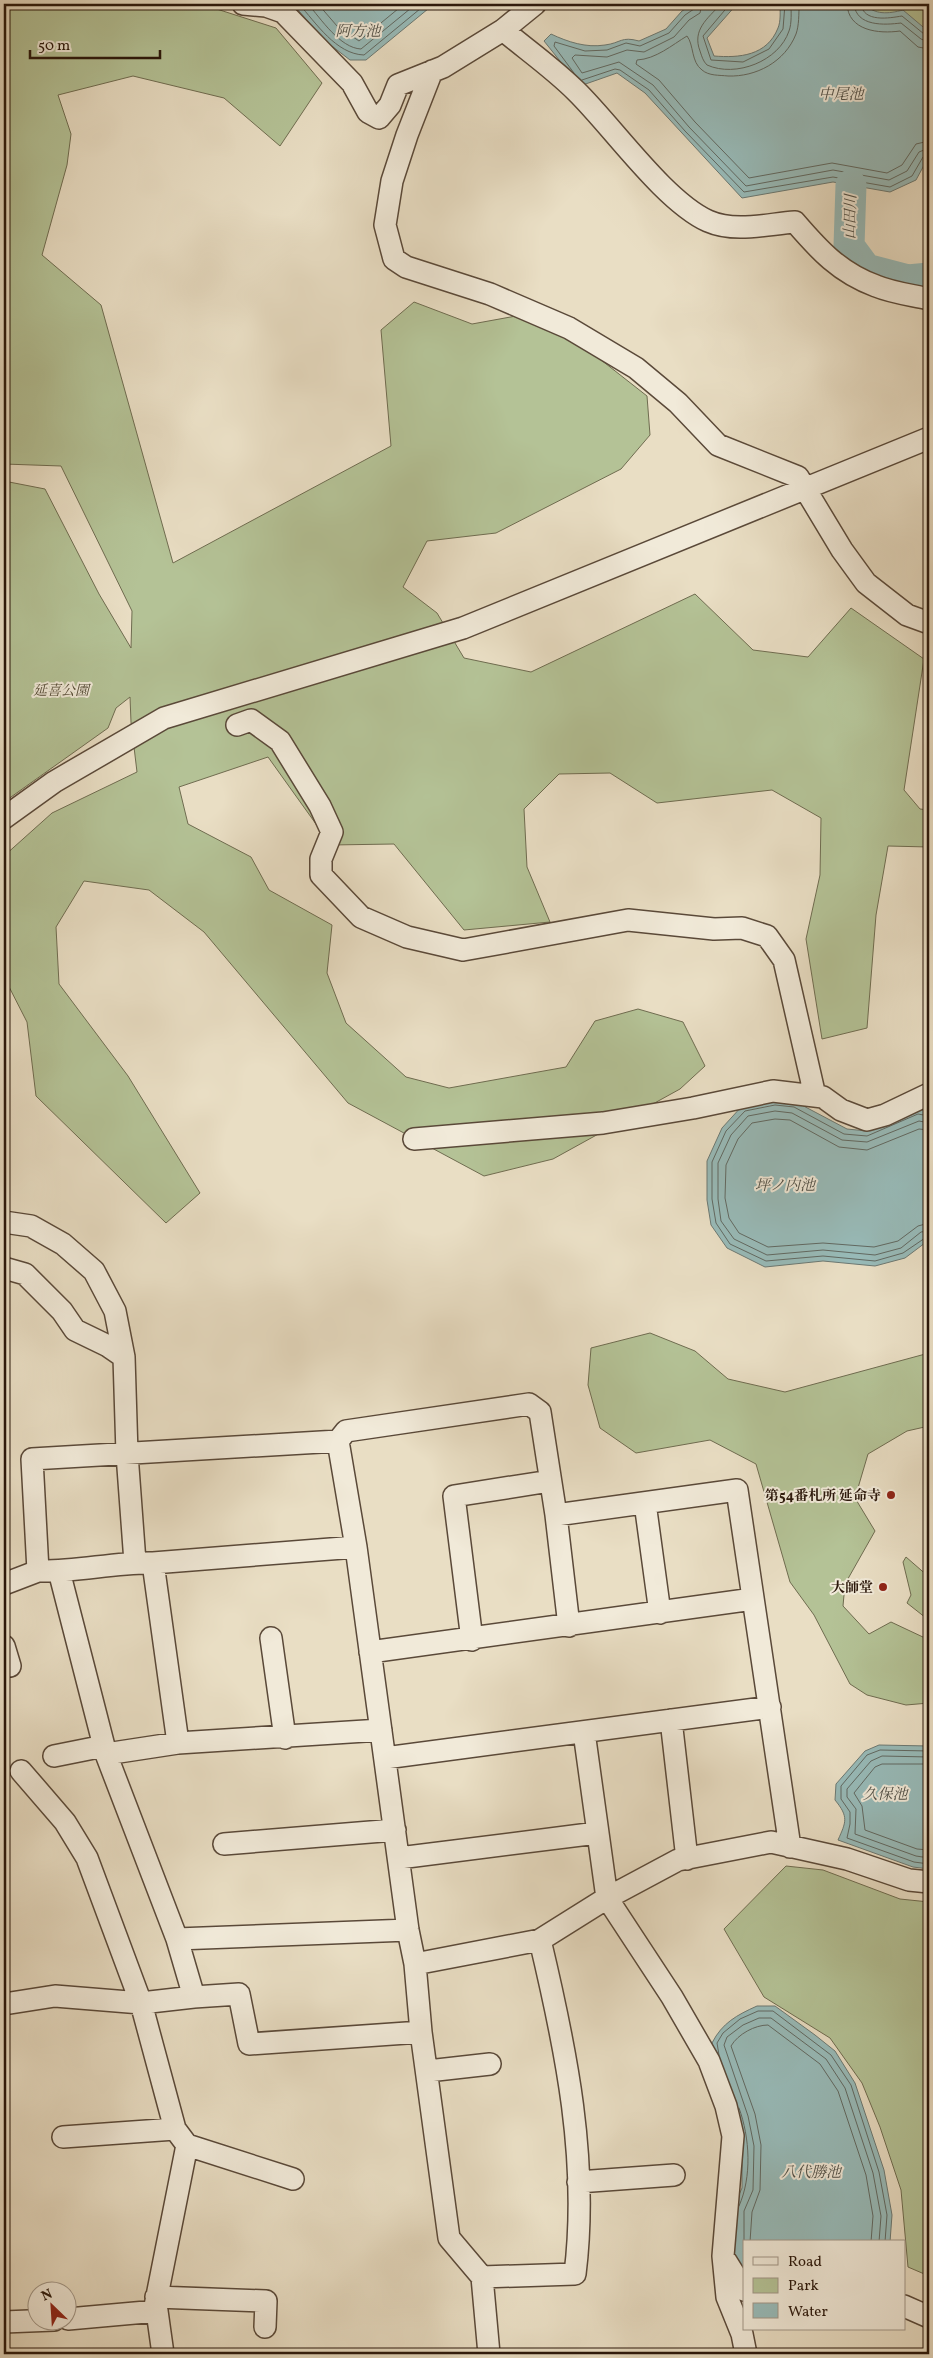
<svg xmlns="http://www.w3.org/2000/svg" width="933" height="2358" viewBox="0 0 933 2358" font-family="Vollkorn,'Noto Serif JP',serif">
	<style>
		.green { fill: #b4c296; stroke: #6f6c50 }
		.water { fill: #98bbb9; stroke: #6c7973 }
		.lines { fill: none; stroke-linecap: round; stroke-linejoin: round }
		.shore { stroke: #616962; stroke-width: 1 }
		.river { stroke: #98bbb9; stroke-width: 31 }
		.street-casing { stroke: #5a4939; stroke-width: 24 }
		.street { stroke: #f1ead9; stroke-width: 21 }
		.poi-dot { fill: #8f2418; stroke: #f1ead9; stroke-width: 2 }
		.labels { text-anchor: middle; stroke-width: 4; stroke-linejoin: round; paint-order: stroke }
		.park-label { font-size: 14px; font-style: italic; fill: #534a35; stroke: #f1ead9 }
		.poi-label { font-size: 14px; font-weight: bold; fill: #2a170b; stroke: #f1ead9; text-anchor: end }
		.water-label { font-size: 15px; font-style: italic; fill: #505048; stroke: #f1ead9 }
	</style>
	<rect width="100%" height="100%" fill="#e9dec4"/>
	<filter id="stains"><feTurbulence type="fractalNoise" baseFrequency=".004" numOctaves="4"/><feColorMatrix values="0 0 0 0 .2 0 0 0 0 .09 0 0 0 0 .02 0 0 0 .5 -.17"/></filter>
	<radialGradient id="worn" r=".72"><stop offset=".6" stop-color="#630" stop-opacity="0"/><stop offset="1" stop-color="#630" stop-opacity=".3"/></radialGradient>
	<path class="green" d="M4,4H201L276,28L322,83L280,146L224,98L133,76L58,95L71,134L67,165L42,255L101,305L173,563L391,446L381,330L414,302L472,324L527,314L582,345L647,396L650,435L621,469L496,533L427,541L403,587L437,613L464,658L531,672L695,594L753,650L808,657L851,608L924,659L904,790L920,809L929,810V847L888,846L876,915L867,1028L822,1039L806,939L820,875L821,818L772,790L657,803L610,773L559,774L524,809L527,867L550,922L464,930L394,844L331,845L268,757L179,787L188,824L251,857L269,890L332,925L327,973L346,1023L406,1077L449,1088L566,1067L595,1021L638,1009L683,1022L705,1066L680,1089L553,1159L484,1176L348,1103L204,932L149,890L84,881L56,927L59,984L128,1076L200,1193L166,1223L36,1096L27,1022L4,977V856L52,813L137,772L131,722L130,697L116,708L108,728L4,802V481L45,489L99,594L131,648L132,611L61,466L4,464Z
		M872,4H929V66L876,43Z
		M650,1333L695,1351L728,1379L785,1392L929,1353V1426L907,1431L868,1454L855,1498L875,1531L845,1584L843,1606L869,1634L891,1622L925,1638L929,1636V1703L906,1705L867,1695L850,1684L814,1615L790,1582L756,1464L710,1440L636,1453L600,1428L588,1385L591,1348Z
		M906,1557L929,1577V1627L926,1618L907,1603L911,1595L903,1562Z
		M786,1866L823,1870L900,1899L929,1902V2276L908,2267L901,2190L880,2127L862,2083L830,2038L764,1997L724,1929Z"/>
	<path class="water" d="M293,4H434L366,60H350L324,40Z
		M694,4H737L707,38L714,56C739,58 767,56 778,28C781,21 780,11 780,4H864C875,15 888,14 903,10L929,32V156L916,180L890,192L833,182L742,198L645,93L617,73L577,87L564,66L544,41L551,34C568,42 586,48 605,45C621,43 621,36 639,41L666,29L682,11Z
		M775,1100L796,1102L847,1129L867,1131L918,1108L929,1112V1240L905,1258L875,1266L823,1261L765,1267L727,1248L711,1225L707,1200V1161L722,1128L742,1106Z
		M879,1745L929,1746V1869L913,1867L838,1840C846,1822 849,1817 835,1800L836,1784L865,1751Z
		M757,2006H775L815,2035L835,2051L855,2083L884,2170L892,2215L890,2242H744V2281L736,2270L731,2242L733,2208L742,2188V2148L712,2043C722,2023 737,2015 757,2006Z"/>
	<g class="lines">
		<path class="shore" d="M299,4C316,23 336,54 364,55L426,4
			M308,4C321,19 340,48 361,49L416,4
			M318,4L337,26L359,41L404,4
			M702,4L700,13L689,20L674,37L644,52L627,50L607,57L575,55L572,58L582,73L619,62L653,85L689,127L746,186L833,170L889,180L907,171L919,152L929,148
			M721,4C707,19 692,30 700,51C702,57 703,61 707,65C736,78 779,61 789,31C792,23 791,12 791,4
			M730,4L703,36L711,60L743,62L769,49L783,29L785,4
			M799,4C799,13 799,26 796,34C785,62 756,77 728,76C719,75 709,76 702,70C691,62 694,45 687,36C672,45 656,59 637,60L636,64L659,80L695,122L749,178L832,163L887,173L902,165L916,144L929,141
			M847,4C848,31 879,34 900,31L918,47L929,49
			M854,4C856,27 885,25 901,23L921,39L929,42
			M861,4C863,23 890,18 902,16L924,34L929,35
			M574,73L554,46L555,42L585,51L607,50L626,43L640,46L669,33L685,15L694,9L696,4
			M582,80L615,69L620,70L649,90L685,131L744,192L833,177L890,187L912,176L923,157L929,154
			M929,1116L918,1114L867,1136L844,1134L794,1107L775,1105L745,1111L726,1131L712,1162V1199L716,1223L730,1244L766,1261L823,1256L875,1261L903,1253L925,1238L929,1237
			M929,1123L919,1121L867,1142L842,1140L792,1113L775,1111L748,1116L731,1135L718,1163V1199L721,1221L734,1239L767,1255L823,1250L875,1255L901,1248L921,1232L929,1231
			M929,1130L919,1129L867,1150L839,1147L790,1120L775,1119L752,1123L738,1139L726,1165L725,1198L729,1218L739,1233L768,1247L823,1243L874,1247L898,1241L918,1226L929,1223
			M929,1751L880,1750L867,1755L841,1786V1799L850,1812V1824L847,1838L914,1862L929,1864
			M929,1757L882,1756L871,1761L847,1789V1797L856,1809L855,1834L916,1856L929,1858
			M929,1764H882L875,1767L854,1793L862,1806L865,1830L917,1849L929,1850
			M719,2055L717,2043L723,2033L740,2019L758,2011H773L831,2055L851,2085L879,2172L887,2215L885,2242
			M739,2108C750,2138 752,2177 739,2206
			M750,2242L752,2212L760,2190L761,2145L755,2114L731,2046C738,2034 755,2025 768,2025L820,2064L838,2091L866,2175L873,2216L871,2242
			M744,2252V2211L753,2190L754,2146L748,2116L724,2045L727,2037L743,2025L759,2018H771L826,2059L845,2088L873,2173L881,2216L879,2242"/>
		<path class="river" d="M851,185L849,246L866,269L908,280L929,278"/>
		<g class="street-casing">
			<path id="street" d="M243,4L266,6L283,12L352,83L368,112L379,118L390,105L398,85L443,67L503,30C527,50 554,69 576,91C612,126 664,201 708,221C735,233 767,224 795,222C819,250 840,273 876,286C893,293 912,295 929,299
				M503,30L535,4
				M432,71L407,135L392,181L385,225L394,259L406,267L490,294L569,328L636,368L678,403L718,445L798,477L842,550L866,583L907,615L929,623
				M237,725L251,720L280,741L320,806L332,832L321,859V875L361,917L407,937L463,950L628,920L714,929L742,928L767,936L784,960L815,1096
				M4,818L54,782L164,718L463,628L929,438
				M414,1139L603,1123L693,1108L773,1091L823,1097L841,1110L867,1120L885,1115L929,1094
				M4,1222L31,1226L63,1244L94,1271L115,1311L124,1357
				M4,1268L25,1274L62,1311L75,1330L108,1346L124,1357L127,1454L135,1562
				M338,1441L32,1459L38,1571C77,1572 115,1562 153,1563L356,1547
				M645,1503L660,1613
				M556,1515L569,1626
				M153,1563L178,1743
				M59,1571L106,1754L177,1939L194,1997
				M4,1584L38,1571
				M271,1638L285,1738
				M472,1640L454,1496L550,1481
				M4,1646L10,1666
				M370,1652L753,1599
				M671,1720L687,1859
				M584,1732L607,1898L672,1997L709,2061L726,2106L733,2136L723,2256L727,2297L742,2334L746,2354
				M106,1754L178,1743L381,1730
				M54,1756L104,1746
				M385,1758L770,1707
				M21,1771L65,1822L87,1858L141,2003L175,2129L187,2145L155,2306L157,2311L163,2354
				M224,1844L395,1830
				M399,1858L597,1833
				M177,1939L408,1930
				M415,1964L540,1940L607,1898L678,1860L771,1842L847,1859L909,1880L929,1882
				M4,2004L55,1996L141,2003L194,1997L239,1994L249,2044L421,2032
				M428,2071L490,2064
				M63,2137L175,2129
				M187,2145L293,2179
				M578,2182L674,2175
				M726,2261L744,2290
				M482,2277L575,2274C589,2161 566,2049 540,1940
				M156,2297L266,2301L265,2327
				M904,2306L929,2317
				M68,2319L157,2311
				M4,2322L54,2320
				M489,2354L482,2277L449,2238L421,2032L415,1964L408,1930L356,1547L338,1441L346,1431L529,1404L540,1412L556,1515L737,1490L790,1847"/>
		</g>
		<use href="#street" class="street"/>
	</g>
	<g class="poi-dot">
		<circle cx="891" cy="1495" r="5"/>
		<circle cx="883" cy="1587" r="5"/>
	</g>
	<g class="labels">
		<g class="park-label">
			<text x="61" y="695">延喜公園</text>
		</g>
		<g class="poi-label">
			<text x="881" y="1500">第54番札所 延命寺</text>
			<text x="873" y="1592">大師堂</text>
		</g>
		<g class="water-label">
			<text x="358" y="36">阿方池</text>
			<text x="841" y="99">中尾池</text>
			<text transform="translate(850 217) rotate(-89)" y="5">山田川</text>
			<text x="785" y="1190">坪ノ内池</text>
			<text x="885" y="1799">久保池</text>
			<text x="811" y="2177">八代勝池</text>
		</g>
	</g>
	<rect width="933" height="2358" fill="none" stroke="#e9dec4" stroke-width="20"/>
	<rect x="5" y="5" width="923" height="2348" fill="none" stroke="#2a170b" stroke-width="2.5"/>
	<rect x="10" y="10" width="913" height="2338" fill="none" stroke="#2a170b"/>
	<rect x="743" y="2240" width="162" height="90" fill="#f1ead9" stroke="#a19687"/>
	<rect x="753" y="2257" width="25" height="8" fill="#f1ead9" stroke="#a19687"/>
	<text x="788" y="2266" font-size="15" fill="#2a170b">Road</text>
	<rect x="753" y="2278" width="25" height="15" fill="#b4c296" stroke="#a19687"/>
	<text x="788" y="2290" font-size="15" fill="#2a170b">Park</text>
	<rect x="753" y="2303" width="25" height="15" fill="#98bbb9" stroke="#a19687"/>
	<text x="788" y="2316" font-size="15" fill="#2a170b">Water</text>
	<g transform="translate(52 2306) rotate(335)"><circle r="24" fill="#f1ead9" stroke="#a19687"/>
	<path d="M0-4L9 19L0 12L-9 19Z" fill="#8f2418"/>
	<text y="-8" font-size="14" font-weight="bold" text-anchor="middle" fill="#2a170b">N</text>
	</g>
	<path d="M30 50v8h130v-8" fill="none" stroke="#2a170b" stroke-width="2.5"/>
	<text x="38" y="50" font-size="15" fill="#2a170b" stroke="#f1ead9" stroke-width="4" paint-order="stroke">50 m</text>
	<rect width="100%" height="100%" filter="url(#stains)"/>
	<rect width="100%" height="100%" fill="url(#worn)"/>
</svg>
